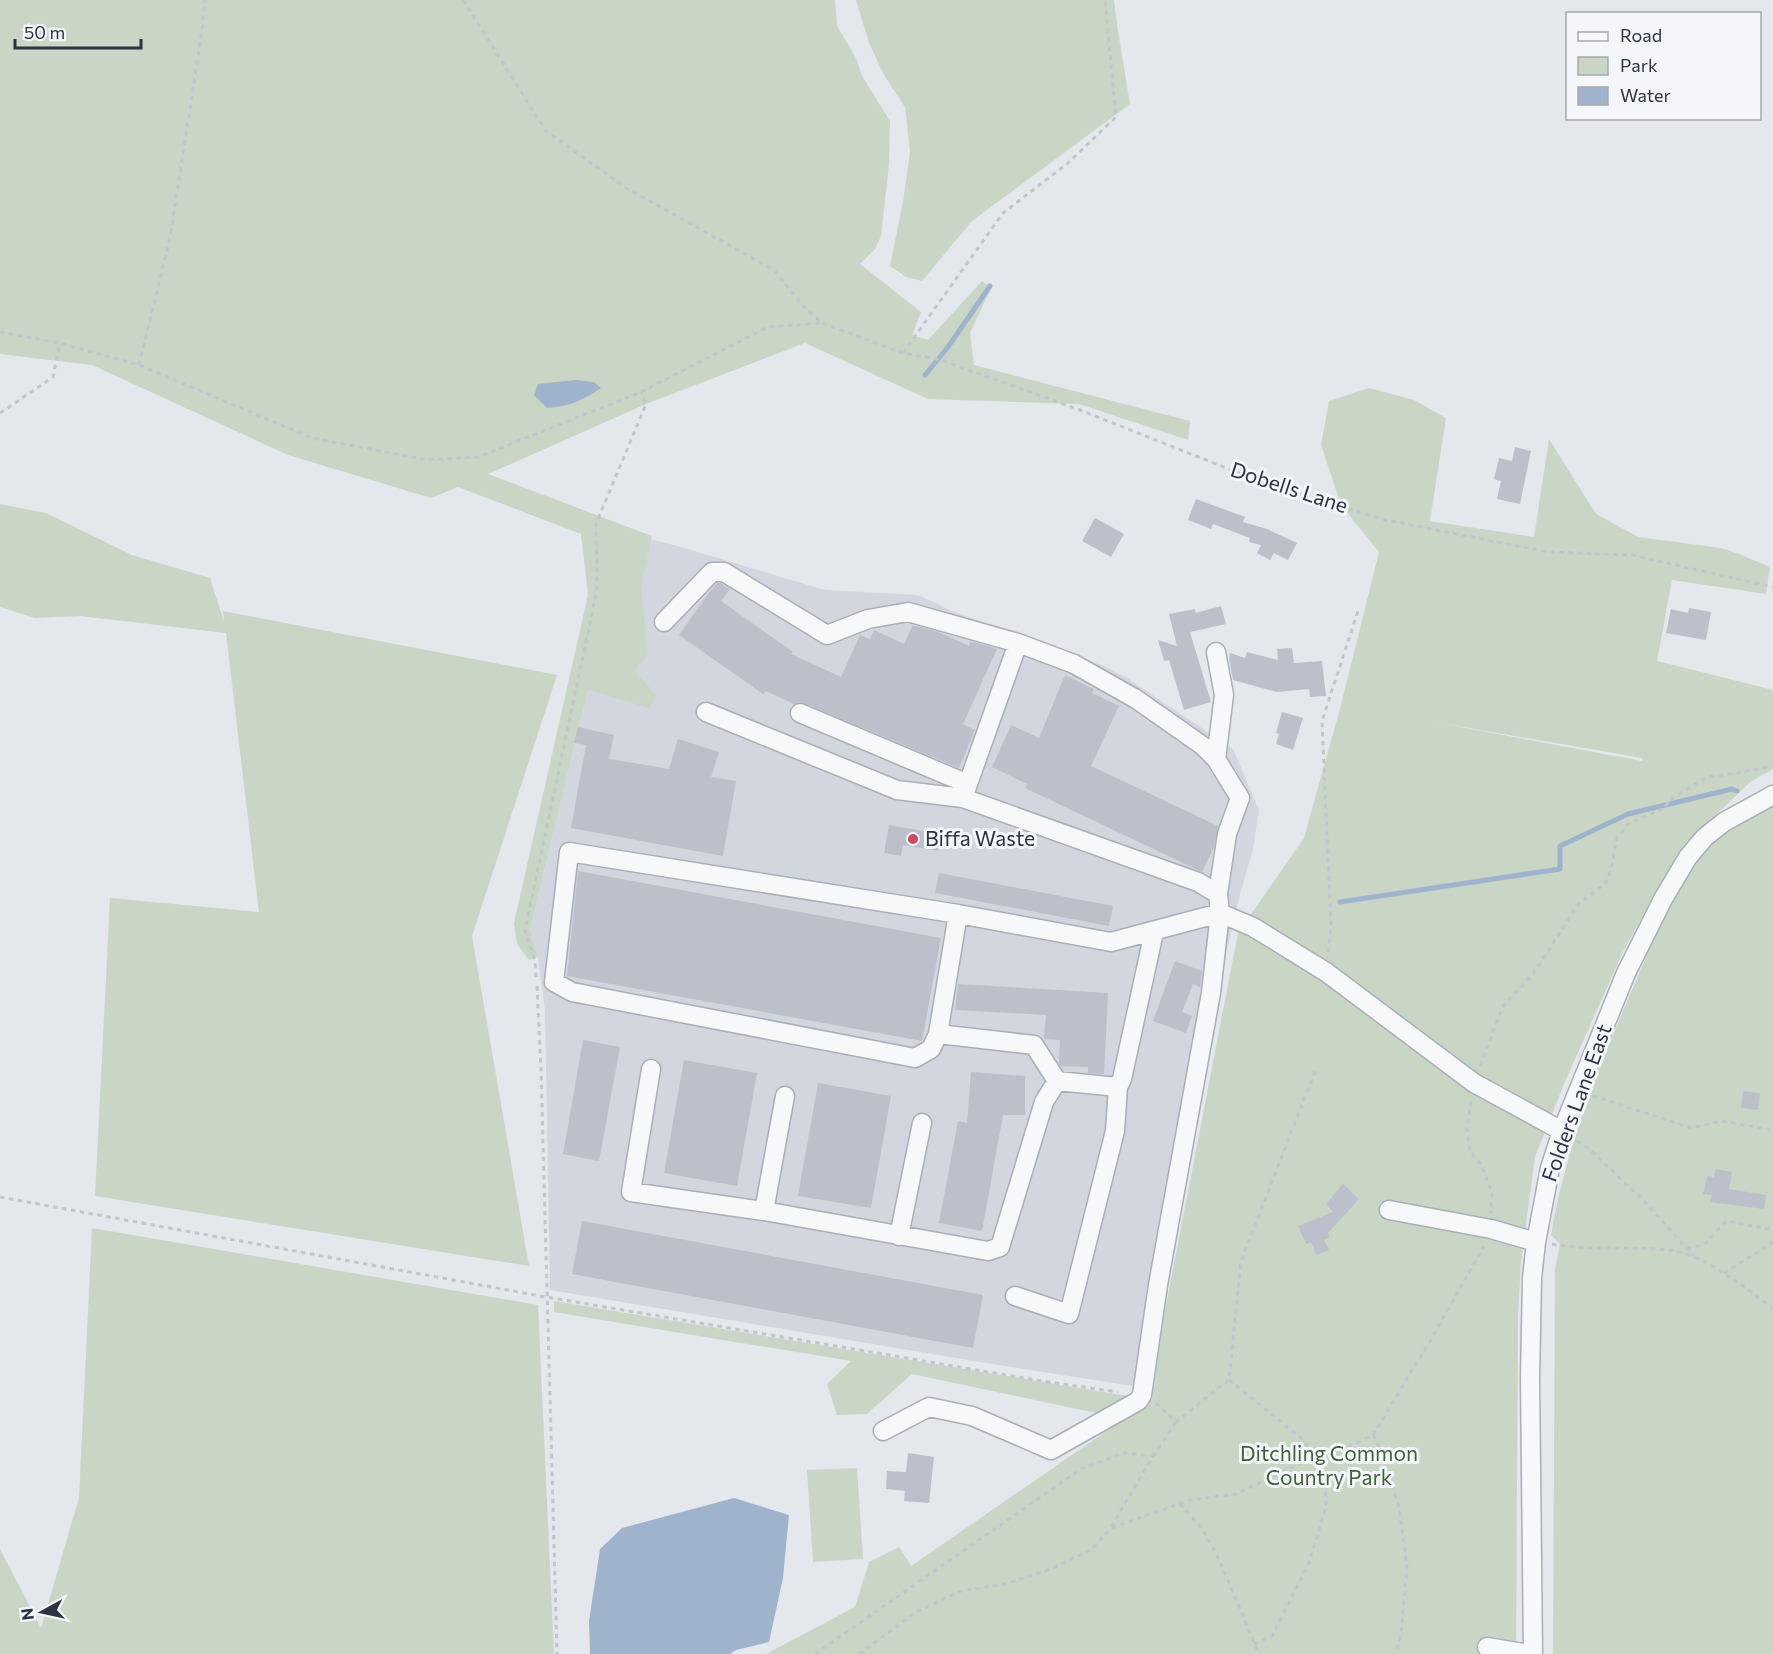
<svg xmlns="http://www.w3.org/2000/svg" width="1773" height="1654" viewBox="0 0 1773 1654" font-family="Commissioner,sans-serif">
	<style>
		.built { fill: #d2d6de }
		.green { fill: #c9d6c5; fill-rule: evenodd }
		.water { fill: #9fb4cc }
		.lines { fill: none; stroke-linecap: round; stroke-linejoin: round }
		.stream { stroke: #9fb4cc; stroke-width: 5 }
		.building { fill: #bbc0ca }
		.minor-casing { stroke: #a9aeb7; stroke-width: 21 }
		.path { stroke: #c2c5cb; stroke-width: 3; stroke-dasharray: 4.5 4.5; stroke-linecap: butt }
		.minor { stroke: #f7f8fa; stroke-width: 18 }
		.poi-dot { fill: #d1495b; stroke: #f4f6f9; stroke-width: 2 }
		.labels { text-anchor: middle; stroke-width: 6; stroke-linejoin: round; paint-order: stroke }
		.street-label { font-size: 21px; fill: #2b3445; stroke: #f4f6f9 }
		.poi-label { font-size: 21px; fill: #2b3445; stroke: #f4f6f9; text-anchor: start }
		.park-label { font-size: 21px; fill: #3f6138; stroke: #f4f6f9 }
	</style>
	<rect width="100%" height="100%" fill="#e4e7ec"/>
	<path class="built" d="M604,527L681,547L825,590L918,595L952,611L1101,665L1127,678L1233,749L1259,810L1253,849L1240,894L1150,1282L1139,1387L986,1363L550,1290L545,1010L538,957L530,931L588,690Z"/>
	<path class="green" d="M0,0H835L837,26L856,58L862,76L890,121L889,164L881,236L875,249L860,264L921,312L912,335L928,340L982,281L991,288L970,333L974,365L1190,421L1188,440L1079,404L928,399L805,343L646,404L488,474L652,536L641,586L648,654L635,671L657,696L649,708L588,690L530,930L538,957L529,960L517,944L514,923L588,595L581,534L458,487L431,498L288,455L92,365L0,354Z
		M856,0H1114L1118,31L1130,104L972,221L922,281L906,277L890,266L903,202L910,152L905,107L884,75L869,43Z
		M1369,388L1414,400L1446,418L1430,521L1534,537L1549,439L1596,514L1638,537L1721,548L1739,554L1770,567L1766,594L1672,580L1657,661L1773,690V769L1750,782L1692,838L1657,889L1622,954L1564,1084L1535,1157L1521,1262L1518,1316L1516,1654H766L855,1607L869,1562L899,1547L911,1566L1124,1419L912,1374L867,1414L837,1415L827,1384L851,1361L554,1312V1301L1152,1400L1163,1321L1238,933L1304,838L1341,705L1379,552L1341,505L1321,445L1329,401ZM1428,721L1642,758V761Z
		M0,504L46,513L132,555L210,578L224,622L223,611L557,675L472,936L529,1266L95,1196L110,898L259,912L226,633L80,616L35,618L0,607Z
		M1773,806V1654H1553L1555,1269L1560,1244L1551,1235C1567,1141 1604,1054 1642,967C1660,925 1676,880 1707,846C1724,828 1751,818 1773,806Z
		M92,1228L538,1305L554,1654H0V1549L41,1628L79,1498Z
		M857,1468L863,1559L813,1562L807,1470Z"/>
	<path class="water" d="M576,380L594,382L601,388C584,400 568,407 547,408L534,395L538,384Z
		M734,1498L789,1515L783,1578L769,1642L736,1650L730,1654H590L589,1621L600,1549L622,1528Z"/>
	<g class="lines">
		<path class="stream" d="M925,375L948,347L990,286
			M1340,902L1560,869V846L1628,814L1732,789L1737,791"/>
	</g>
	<path class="building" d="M1515,447L1531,451L1520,504L1497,499L1501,481L1494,479L1499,458L1512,461Z
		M1196,499L1245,517L1243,522L1267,529L1297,543L1288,560L1274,553L1270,560L1257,553L1261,545L1249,542L1250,538L1213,524L1211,529L1188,520Z
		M1095,518L1124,534L1111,557L1082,541Z
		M717,583H721L730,589L721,601L793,652L791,654L841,677L860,635L870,639L874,630L904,644L913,625L939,632L969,646L970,641L997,649L963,724L975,730L959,768L804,703L799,702L794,704L766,691L763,694L679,635L710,591Z
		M1221,606L1226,624L1190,632L1211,702L1184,710L1169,660L1164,661L1158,640L1177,646L1169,614L1195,609L1196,613Z
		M1689,608L1711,612L1706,640L1666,633L1671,609L1688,613Z
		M1292,648L1294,663L1322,661L1326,696L1310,697L1309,689L1277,692L1233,680L1229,658L1230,653L1245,658L1247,652L1278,660L1277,649Z
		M1065,675L1094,689L1092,693L1119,706L1091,766L1218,826L1214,847L1202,872L1025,788L1027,784L992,767L1011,725L1039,738Z
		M1282,712L1303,718L1293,750L1276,744L1279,734L1276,733Z
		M578,727L614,735L609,759L634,763L669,769L678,739L719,752L711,777L736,781L723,856L571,828L586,745L574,743Z
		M889,825L941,834L938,851L903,845L901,856L884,853Z
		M578,871L941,938L922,1041L567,976Z
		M939,873L1113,906L1109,926L935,893Z
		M1175,961L1202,971L1200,987L1193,984L1182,1012L1192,1016L1186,1033L1153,1021Z
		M958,984L1108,993L1104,1074L1088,1073V1067L1061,1066L1059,1063L1060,1040L1044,1039L1046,1015L955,1010Z
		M583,1040L620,1047L599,1161L563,1154Z
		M684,1060L757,1073L737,1186L664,1173Z
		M971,1072L1025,1076V1115H1003L982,1231L939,1223L958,1121L967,1123Z
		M818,1083L891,1096L871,1208L798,1196Z
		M1743,1091L1760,1093L1758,1110L1741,1108Z
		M1715,1169L1732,1172L1729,1189L1766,1195L1764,1209L1710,1202L1712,1195L1703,1194L1707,1176L1714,1177Z
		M1343,1184L1359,1199L1328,1233L1330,1237L1324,1240L1329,1250L1316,1255L1311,1242L1306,1244L1298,1226L1333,1212L1326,1204Z
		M582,1221L983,1295L973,1348L572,1274Z
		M908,1453L934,1457L929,1503L904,1501L905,1491L886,1489L887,1471L906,1472Z"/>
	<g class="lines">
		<g class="minor-casing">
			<path id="minor" d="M664,622L712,572H724L827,635L868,619L908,612L1018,643L1074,664L1136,699L1203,746L1216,759L1240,798L1227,834L1218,894L1220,913L1253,927L1326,972L1474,1083L1562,1131
				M1216,652L1224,695L1216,759
				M706,712L897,790L963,798L1018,643
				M800,713L968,784
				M963,798L1198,882L1218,894
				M958,914L569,852L554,982L572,992L915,1058L931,1049L938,1034L1034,1045L1057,1081L1118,1087L1122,1079L1154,932
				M651,1069L631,1192L764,1211L988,1251L1000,1247L1044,1102L1057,1081
				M1389,1210L1491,1229L1536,1242
				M764,1211L785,1096
				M899,1236L922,1123
				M1015,1296L1069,1314L1115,1131L1118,1087
				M883,1431L929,1407L972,1416L1051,1450L1138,1401L1142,1395L1158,1285L1211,993L1220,913L1111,942L958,914L938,1034
				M1487,1647L1530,1654
				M1533,1654L1530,1378L1532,1278L1536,1242L1550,1168L1562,1131L1626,973L1663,899L1688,857L1705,837L1724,822L1773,795"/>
		</g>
		<path class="path" d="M463,0L546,131L628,189L774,270L805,308L822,323L903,353L941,360L1080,410L1259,481L1381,519L1548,552L1631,555L1773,587
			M0,332L60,343L139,365L312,438L428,460L478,457L641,392L768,327L822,323
			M903,353L1003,213L1068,163L1116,117L1105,0
			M139,365L170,238L202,30L205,0
			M0,413L53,377L60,343
			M1328,952L1331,925L1322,721L1358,611
			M536,977L535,961L525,930L597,590L596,524L646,404L641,392
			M537,986L541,1069L557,1654
			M1480,1066L1503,1006L1533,974L1579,903L1605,884L1611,870L1617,838L1629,823L1665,808L1668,801L1707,777L1737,773L1773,766
			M1593,1096L1692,1128L1720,1121L1773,1130
			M1471,1101L1467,1128L1470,1152L1481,1164L1492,1192L1491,1213
			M1577,1141L1588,1148L1643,1200L1694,1256
			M0,1197L546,1297L1042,1381L1118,1392
			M1552,1244C1591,1251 1630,1246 1668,1250C1705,1254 1743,1287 1773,1308
			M1687,1248L1704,1245L1726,1221L1773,1230
			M1724,1273L1773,1242
			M1229,1380L1300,1437L1316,1456L1325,1483L1326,1506L1309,1563L1272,1636L1254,1644
			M1156,1403L1176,1422L1229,1380L1241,1261L1316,1069
			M1373,1435L1381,1450L1399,1507L1407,1567L1401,1634L1396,1654
			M1348,1448L1380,1450
			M1153,1456L1176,1422
			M1180,1504L1200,1526L1217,1555L1259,1654
			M815,1654L1081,1469L1123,1453L1153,1456L1111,1527
			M859,1654L918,1611L961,1591L1005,1584L1053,1568L1091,1550L1111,1528L1190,1500L1236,1494L1316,1456L1346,1448L1373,1435L1433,1336L1484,1246"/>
		<use href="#minor" class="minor"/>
	</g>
	<circle class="poi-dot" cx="913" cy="839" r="6"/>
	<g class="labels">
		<g class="street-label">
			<text transform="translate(1289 488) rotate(18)" y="7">Dobells Lane</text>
			<text transform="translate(1577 1103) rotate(-70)" y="7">Folders Lane East</text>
		</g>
		<g class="poi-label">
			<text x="925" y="846">Biffa Waste</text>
		</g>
		<g class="park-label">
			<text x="1329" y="1461">Ditchling Common<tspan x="1329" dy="24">Country Park</tspan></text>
		</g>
	</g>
	<rect x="1566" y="12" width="195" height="108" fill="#f4f6f9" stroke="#a4a8b1" stroke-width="1.5"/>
	<rect x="1578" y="32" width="30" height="9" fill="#f7f8fa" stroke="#a4a8b1" stroke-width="1.5"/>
	<text x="1620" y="42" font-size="18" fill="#2b3445">Road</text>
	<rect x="1578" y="57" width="30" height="18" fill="#c9d6c5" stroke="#a4a8b1" stroke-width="1.5"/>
	<text x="1620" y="72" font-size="18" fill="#2b3445">Park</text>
	<rect x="1578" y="87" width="30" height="18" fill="#9fb4cc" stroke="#a4a8b1" stroke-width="1.5"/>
	<text x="1620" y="102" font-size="18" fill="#2b3445">Water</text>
	<g transform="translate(42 1612) rotate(262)" stroke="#f4f6f9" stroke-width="4.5" paint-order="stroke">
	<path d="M0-4.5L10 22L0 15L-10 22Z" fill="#2b3445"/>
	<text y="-9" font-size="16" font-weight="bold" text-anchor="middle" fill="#2b3445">N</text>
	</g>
	<path d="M15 39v9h126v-9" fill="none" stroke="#2b3445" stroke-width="3"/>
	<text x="24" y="39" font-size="18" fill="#2b3445" stroke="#f4f6f9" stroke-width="4.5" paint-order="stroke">50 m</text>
</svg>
